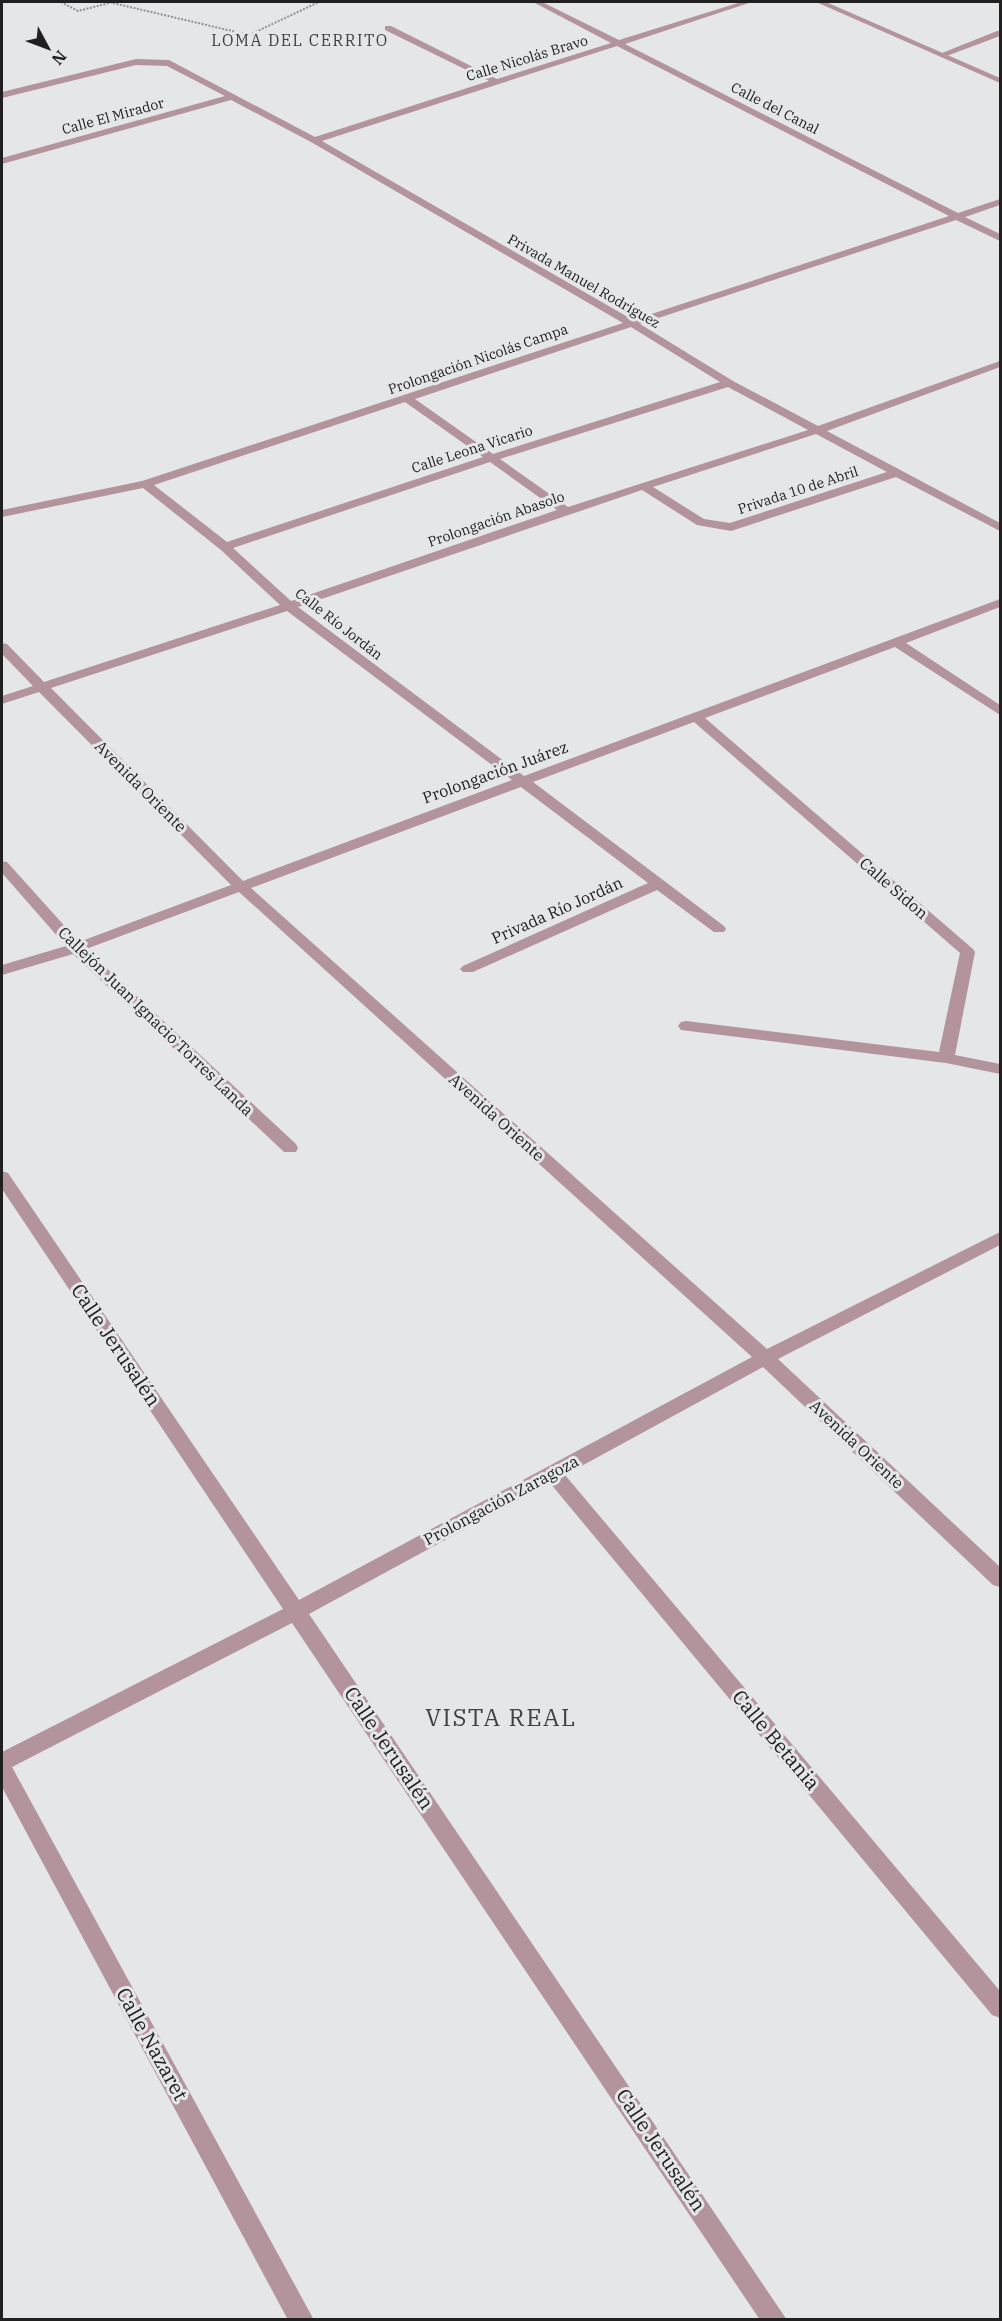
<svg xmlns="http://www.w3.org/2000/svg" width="1002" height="2321" viewBox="0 0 1002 2321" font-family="'IBM Plex Serif',serif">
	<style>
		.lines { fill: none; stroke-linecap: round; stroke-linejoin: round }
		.path { stroke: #909193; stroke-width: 2; stroke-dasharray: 2 1.5; stroke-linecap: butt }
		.service { fill: #b3949c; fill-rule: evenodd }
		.minor { fill: #b3949c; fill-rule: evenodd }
		.labels { text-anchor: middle; stroke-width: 6; stroke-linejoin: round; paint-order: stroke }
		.far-street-label { font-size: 14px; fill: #202021; stroke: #e5e6e8 }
		.far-quarter-label { font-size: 16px; letter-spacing: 1.5px; fill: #414143; stroke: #e5e6e8 }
		.street-label { font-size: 16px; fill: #202021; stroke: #e5e6e8 }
		.near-street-label { font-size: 20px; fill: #202021; stroke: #e5e6e8 }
		.near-quarter-label { font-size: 24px; letter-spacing: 1.5px; fill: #414143; stroke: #e5e6e8 }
	</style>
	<rect width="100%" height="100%" fill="#e5e6e8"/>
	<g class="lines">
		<path class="path" d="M61,2L78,11L113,2
			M113,3L249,35L319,2"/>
		<path class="service" d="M997,31H1000V36L944,57L937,55Z"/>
		<path class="minor" d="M533,2H542L619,40L741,2H752L625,44L958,213L1000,199V205L965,217L1000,234V241L956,220L640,324L733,381L818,426L1000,361V367L827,431L1000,523V531L896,477L731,531L697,525L642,490L298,607L524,776L1000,599V607L906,643L1000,705V715L895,647L705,718L973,949L975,952L955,1055L1000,1064V1074L946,1063L681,1030L678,1026L681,1022L686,1021L939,1052L960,953L694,722L533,782L724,926L726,929L724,932H714L657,890L473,972H463L460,969L463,966L648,883L521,787L251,888L767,1349L1000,1232V1245L778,1359L1000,1567V1587L993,1585L763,1367L565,1475L1000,1991V2018L992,2015L550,1483L309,1614L787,2320H760L292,1623L12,1767L314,2320H288L2,1787V1752L283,1609L2,1189V1171L8,1173L299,1600L752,1357L239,892L86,949L296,1144L298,1148L296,1152H284L73,954L2,975V965L66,946L2,873V861L7,862L79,942L231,885L39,692L2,704V696L33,686L2,654V643L7,644L44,682L280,605L221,550L143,488L2,517V510L142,481L623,323L311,142L231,100L2,164V158L225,96L167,66L136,65L2,98V92L136,59L169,60L315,137L489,81L385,30V26H391L497,79L611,43ZM617,46L949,216L633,320L322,141ZM631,327L720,382L493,454L415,399ZM728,387L808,430L568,507L500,459ZM405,402L483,457L227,542L154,485ZM816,434L887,472L730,523L704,519L653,487ZM490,462L557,510L291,601L233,548ZM287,611L512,780L243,881L51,688Z
			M816,2H826L1000,78V83Z"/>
	</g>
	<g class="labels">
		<g class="far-street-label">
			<text transform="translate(527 58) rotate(-17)" y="5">Calle Nicolás Bravo</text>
			<text transform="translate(775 108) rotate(27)" y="5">Calle del Canal</text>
			<text transform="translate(113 116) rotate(-15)" y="5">Calle El Mirador</text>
			<text transform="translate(584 281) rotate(30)" y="5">Privada Manuel Rodríguez</text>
			<text transform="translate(478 359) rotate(-19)" y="5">Prolongación Nicolás Campa</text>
			<text transform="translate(472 449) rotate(-18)" y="5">Calle Leona Vicario</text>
			<text transform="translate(798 490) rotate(-18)" y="5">Privada 10 de Abril</text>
			<text transform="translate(496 519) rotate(-19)" y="5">Prolongación Abasolo</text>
			<text transform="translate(339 624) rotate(38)" y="5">Calle Río Jordán</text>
		</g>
		<g class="far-quarter-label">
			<text x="300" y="46">LOMA DEL CERRITO</text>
		</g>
		<g class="street-label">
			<text transform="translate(495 772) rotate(-20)" y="6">Prolongación Juárez</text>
			<text transform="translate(141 786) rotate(45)" y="6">Avenida Oriente</text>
			<text transform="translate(894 888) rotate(41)" y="6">Calle Sidon</text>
			<text transform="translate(557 910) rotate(-24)" y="6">Privada Río Jordán</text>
			<text transform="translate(156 1021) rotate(44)" y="6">Callejón Juan Ignacio Torres Landa</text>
			<text transform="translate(497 1117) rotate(42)" y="6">Avenida Oriente</text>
			<text transform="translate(857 1444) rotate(43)" y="6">Avenida Oriente</text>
			<text transform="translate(501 1500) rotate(-28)" y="6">Prolongación Zaragoza</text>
		</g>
		<g class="near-street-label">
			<text transform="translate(116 1345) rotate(56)" y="7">Calle Jerusalén</text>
			<text transform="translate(776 1740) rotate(50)" y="7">Calle Betania</text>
			<text transform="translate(389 1748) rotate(56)" y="7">Calle Jerusalén</text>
			<text transform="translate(152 2044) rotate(61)" y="7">Calle Nazaret</text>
			<text transform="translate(661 2150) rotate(56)" y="7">Calle Jerusalén</text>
		</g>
		<g class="near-quarter-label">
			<text x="501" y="1726">VISTA REAL</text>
		</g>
	</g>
	<rect width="1002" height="2321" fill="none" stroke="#202021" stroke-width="6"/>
	<g transform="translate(48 48) rotate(131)" stroke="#e5e6e8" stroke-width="4.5" paint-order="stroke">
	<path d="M0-4.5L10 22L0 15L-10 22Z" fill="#202021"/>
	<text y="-9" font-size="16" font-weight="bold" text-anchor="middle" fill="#202021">N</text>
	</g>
</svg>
